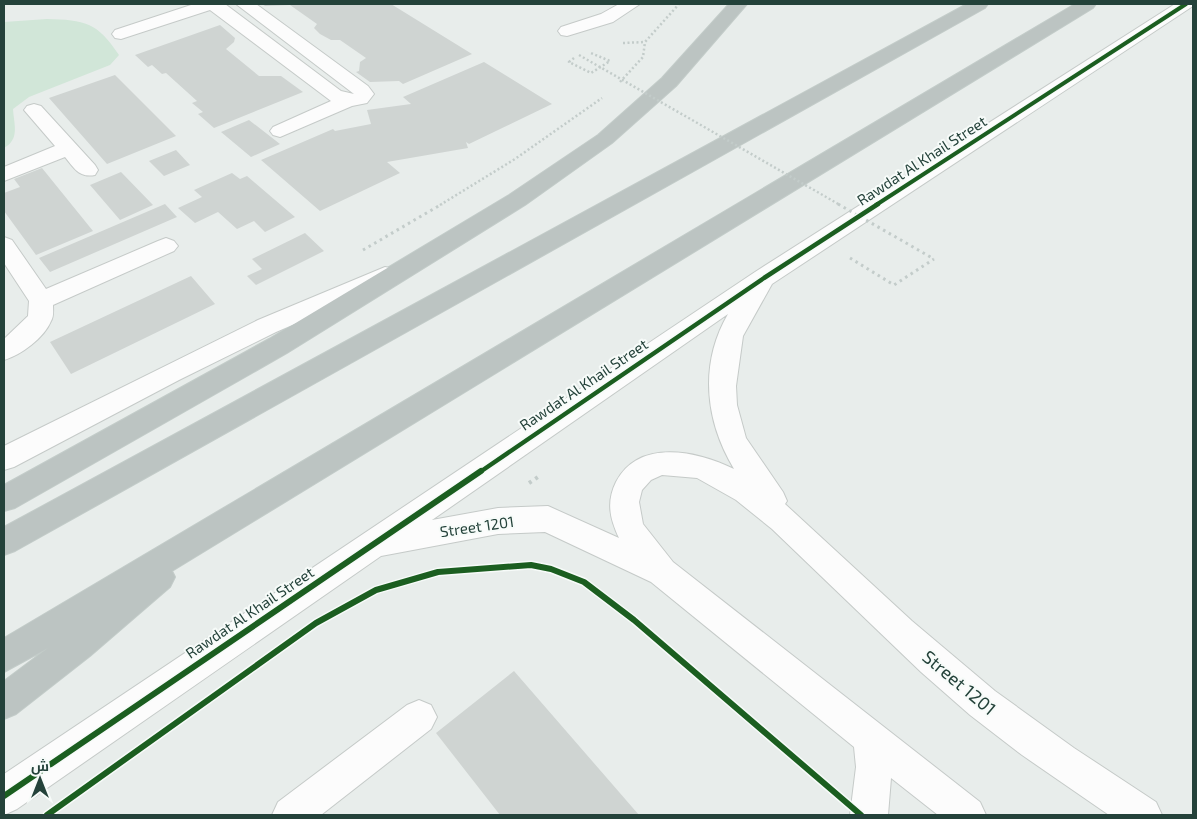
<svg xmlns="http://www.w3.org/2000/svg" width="1197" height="819" viewBox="0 0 1197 819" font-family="'Exo 2',Cairo,sans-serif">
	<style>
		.green { fill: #d1e6d8 }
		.building { fill: #cfd4d2 }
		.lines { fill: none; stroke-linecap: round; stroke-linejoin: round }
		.minor-casing { stroke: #c5cac8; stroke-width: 2 }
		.highway-casing { stroke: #c3ccc9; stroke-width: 2 }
		.path-far2 { stroke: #c3ccca; stroke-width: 2.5; stroke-dasharray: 2 2.5; stroke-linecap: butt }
		.path-far1 { stroke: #c3ccca; stroke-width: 3; stroke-dasharray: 2.5 4; stroke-linecap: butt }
		.path { stroke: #c3ccca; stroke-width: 4; stroke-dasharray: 3 4.5; stroke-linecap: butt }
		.minor { fill: #fcfcfc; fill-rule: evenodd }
		.highway { fill: #bcc4c2; fill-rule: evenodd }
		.path-bridge-far1 { stroke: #c3ccca; stroke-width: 2.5; stroke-dasharray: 2 2.5; stroke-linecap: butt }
		.path-bridge { stroke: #c3ccca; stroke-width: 3; stroke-dasharray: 2.5 4; stroke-linecap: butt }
		.cycleway-far2-casing { stroke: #f7fbf9; stroke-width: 6 }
		.cycleway-far1-casing { stroke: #f7fbf9; stroke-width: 8 }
		.cycleway-casing { stroke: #f7fbf9; stroke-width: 9 }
		.cycleway-far2 { stroke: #1b5e20; stroke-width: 4 }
		.cycleway-far1 { stroke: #1b5e20; stroke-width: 4.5 }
		.cycleway { stroke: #1b5e20; stroke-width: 6 }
		.labels { text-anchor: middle; stroke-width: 4; stroke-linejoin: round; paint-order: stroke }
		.street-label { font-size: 15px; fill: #24423a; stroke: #f7fbf9 }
		.near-street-label { font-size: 18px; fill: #24423a; stroke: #f7fbf9 }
	</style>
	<rect width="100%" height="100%" fill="#e8edeb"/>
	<path class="green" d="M47,19C85,20 97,22 119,55L110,65L29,97L13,109C14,125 20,139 4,148V22Z"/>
	<path class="building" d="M262,4H391L472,54L403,84L399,81L370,82L356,72L359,71L360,62L366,58L340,40H331L320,34L314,28L317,24L290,5L265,6Z
		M220,25L235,38L234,42L226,49L259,76H281L303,92L214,128L198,114L203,112L192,103L197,101L166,73L162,74L152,65L148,67L135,55Z
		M484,62L552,104L469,144L466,142L468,148L387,162L400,173L320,211L261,160L333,129L335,131L371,124L367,110L411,104L403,97Z
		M115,75L176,136L107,164L49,98Z
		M249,120L280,144L251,157L221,132Z
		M176,150L190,165L164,176L149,161Z
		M42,168L93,231L36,255L4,211V193L20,187L14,179Z
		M121,172L153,205L120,220L90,185Z
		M232,173L240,179L247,176L295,217L265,232L254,221L237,229L218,212L195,223L178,208L202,197L194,190Z
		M165,204L177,217L50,272L39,258Z
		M305,233L324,251L256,285L247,276L262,269L252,259Z
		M191,276L215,304L71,374L50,342Z
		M514,671L639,815H500L436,733Z"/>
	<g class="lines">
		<g class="minor-casing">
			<path id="minor" d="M194,4H225L341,91L354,94L236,4H256L368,86L374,94L367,103L352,106L280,137L273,135L270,131L273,127L331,101L210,10L121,39L115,38L112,34L115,30Z
				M619,4H640L613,22L567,36L561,35L558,31L561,27L601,14Z
				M1175,4H1193V6L772,284L743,336L736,386L737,405L746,438L783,492L787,501L785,504L912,621L995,691L1074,748L1156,802L1162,815H1109L1022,755L970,715L921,672L772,529L736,500L697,478L662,475L651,480L642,490L639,502L643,524L673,562L980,802L986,815H938L891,778L888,815H850L856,767L854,747L651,582L545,532L498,534L381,556L17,809L4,815V774L755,272ZM728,314C699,364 705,421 734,469C697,451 639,438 616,482C606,502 610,519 619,538L548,506L498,508L432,520Z
				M34,104L41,106L95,165L98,170L95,175C79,178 74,168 65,157L4,181V167L55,146L24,110L27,106Z
				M4,237L12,240L46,289L158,241L166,238L174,241L178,246L174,251L53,305C53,311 54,316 51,321C44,338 21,355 4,360V339L28,316L29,301L4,263Z
				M385,267L394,269L397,275L394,281L276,332L179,380L14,467L4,470V446L258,320Z
				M419,700L431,705L437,717L431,729L321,815H272L278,802L407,705Z"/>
		</g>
		<g class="highway-casing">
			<path id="highway" d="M729,4H747L676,86L612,143L525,205L287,353L15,508L4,511V485L269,339L509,195L598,135L662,78Z
				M967,4H988L985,8L15,551L4,555V527Z
				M1075,4H1096L1093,8L172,571L175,577L170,587L90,656L16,714L4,719V681L48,648L4,672V638Z"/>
		</g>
		<path class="path-far2" d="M623,43L645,42L679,4
			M574,58L569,62L591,73L610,61L591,53
			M620,82L643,57L645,42
			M440,205L515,159L602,98"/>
		<path class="path-far1" d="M363,250L442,204
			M850,258L894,285L934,259"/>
		<path class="path" d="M529,483L541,475"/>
		<use href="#minor" class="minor"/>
		<use href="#highway" class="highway"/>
		<path class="path-bridge-far1" d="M579,55L840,205"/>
		<path class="path-bridge" d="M838,204L934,259"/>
		<g class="cycleway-far2-casing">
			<path id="cycleway-far2" d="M876,205L1186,4"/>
		</g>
		<g class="cycleway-far1-casing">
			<path id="cycleway-far1" d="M480,472L764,278L878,204"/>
		</g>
		<g class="cycleway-casing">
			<path id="cycleway" d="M4,796L481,471
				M47,815L316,623L376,590L438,572L531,565L551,569L584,582L634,620L861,815"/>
		</g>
		<use href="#cycleway-far2" class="cycleway-far2"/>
		<use href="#cycleway-far1" class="cycleway-far1"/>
		<use href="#cycleway" class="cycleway"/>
	</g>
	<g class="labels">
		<g class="street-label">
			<text transform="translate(922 161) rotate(-33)" y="5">Rawdat Al Khail Street</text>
			<text transform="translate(584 385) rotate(-34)" y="5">Rawdat Al Khail Street</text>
			<text transform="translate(477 527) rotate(-8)" y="5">Street 1201</text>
			<text transform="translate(250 613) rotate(-34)" y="5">Rawdat Al Khail Street</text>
		</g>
		<g class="near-street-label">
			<text transform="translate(959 683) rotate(40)" y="6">Street 1201</text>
		</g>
	</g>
	<rect width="1197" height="819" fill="none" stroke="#24423a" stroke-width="10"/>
	<g transform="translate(40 779)" stroke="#f7fbf9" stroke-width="4" paint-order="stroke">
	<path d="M0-4L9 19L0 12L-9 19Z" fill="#24423a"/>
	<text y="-8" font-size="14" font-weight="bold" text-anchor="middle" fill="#24423a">ش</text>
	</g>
</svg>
